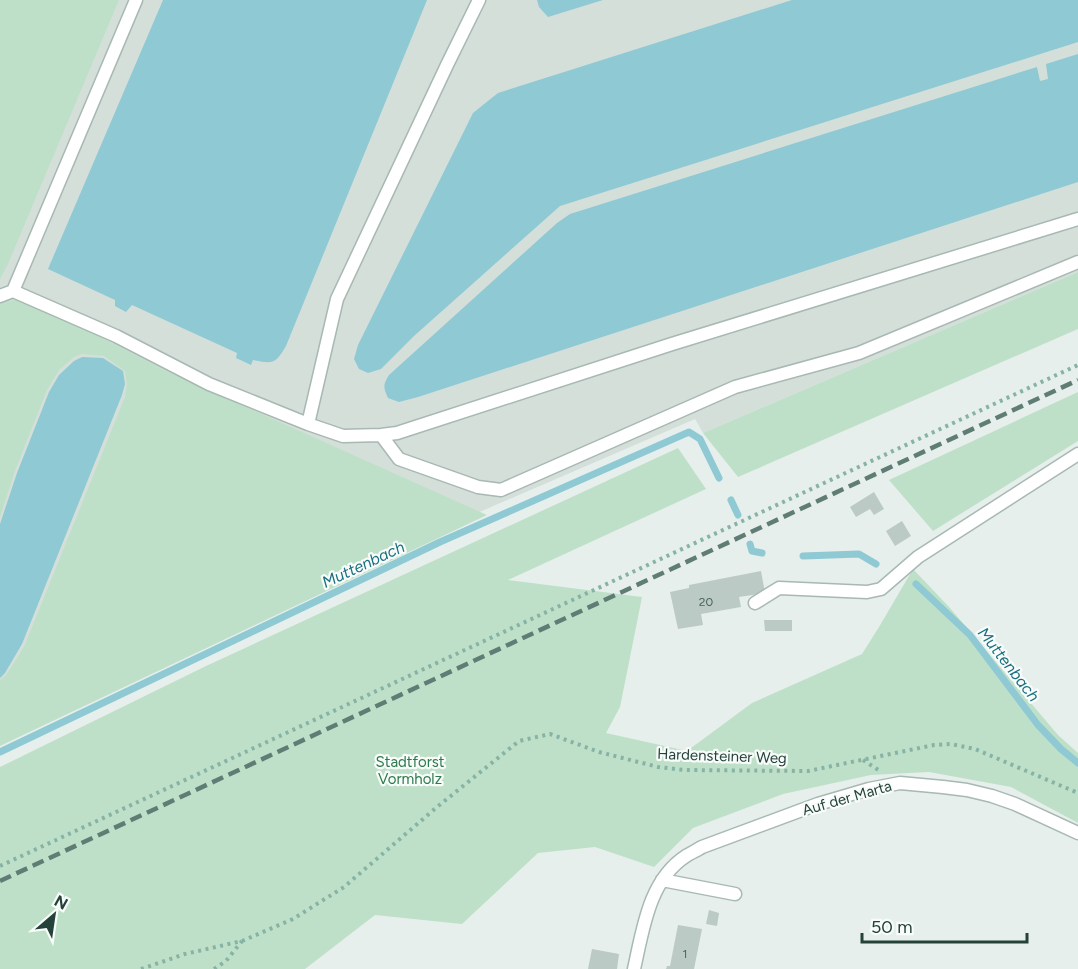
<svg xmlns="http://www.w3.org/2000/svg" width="1078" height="969" viewBox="0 0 1078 969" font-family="Figtree,sans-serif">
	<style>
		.built { fill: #d4dfda }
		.green { fill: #bfe0c8 }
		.water { fill: #8ec9d4 }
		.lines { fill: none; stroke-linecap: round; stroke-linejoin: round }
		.stream { stroke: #8ec9d4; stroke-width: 7 }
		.building { fill: #bbcac4 }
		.service-casing { stroke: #a8b8b2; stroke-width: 15 }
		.path { stroke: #86b3a5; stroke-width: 4; stroke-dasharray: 3 4.5; stroke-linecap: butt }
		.service { stroke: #fff; stroke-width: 12 }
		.rail { stroke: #5f7d75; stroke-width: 4.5; stroke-dasharray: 12 6; stroke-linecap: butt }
		.labels { text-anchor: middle; stroke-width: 4.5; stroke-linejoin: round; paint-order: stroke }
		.number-label { font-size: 12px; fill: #4a645c }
		.street-label { font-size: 15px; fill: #24423a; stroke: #f7fbf9 }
		.park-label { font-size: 15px; fill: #2d7a4b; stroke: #f7fbf9 }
		.water-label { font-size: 16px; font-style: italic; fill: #1c6f80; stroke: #f7fbf9 }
	</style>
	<rect width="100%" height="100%" fill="#e6efeb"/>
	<path class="built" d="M0,0H1078V272L703,433L695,419L403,545L0,741Z"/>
	<path class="green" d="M0,0H119L8,264L0,279Z
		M1078,272V329L738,477L703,433Z
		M25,298L166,371L487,515L0,746V680L6,675L24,647L125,397L127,385L125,371L104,356L82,354L74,357L59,370L47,390L15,471L0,517V303Z
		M1078,392V441L933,531L889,480Z
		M678,448L706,489L508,580L642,597L620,707L606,733L687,751L752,703L862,654L879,627L913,569L950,608L1058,735L1078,753V823L1011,787L929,772L871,775L783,794L693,828L654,867L595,847L538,853L462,924L375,915L305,969H0V767L206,666Z"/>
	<path class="water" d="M163,0H427L286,346C275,364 274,364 253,360L251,365L236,358L237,353L132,305L126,312L115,306V300L48,269Z
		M537,0H603L548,17L539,7Z
		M792,0H1078V42L560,206L414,336L381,369L368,373L359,369L354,359L358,345L473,113L498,93Z
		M1078,54V182L418,397L399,402L388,398C383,387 383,385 389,375L557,223L570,214L1037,67L1040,81L1048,79L1046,64Z
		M82,357L103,358L123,371L125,384L122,395L22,644L5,673L0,678V524L17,473L49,392L59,375L74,361Z"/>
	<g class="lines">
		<path class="stream" d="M731,500L738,515
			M750,544L752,551L762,553
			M803,556L859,554L876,564
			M916,584L970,635L1038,725L1061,749L1078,763
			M0,752L440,542L689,432L700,439L719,478"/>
	</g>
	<path class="building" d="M874,492L884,509L874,515L870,509L856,517L850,507Z
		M902,521L911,536L895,546L886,531Z
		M761,571L765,593L739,597L741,607L701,614L703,625L678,629L670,592L689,588V585Z
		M764,620H792V631H765Z
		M709,910L719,913L717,926L706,924Z
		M678,925L702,929L694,969H666L667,966H670Z
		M592,949L619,954L617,969H588Z"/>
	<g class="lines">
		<g class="service-casing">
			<path id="service" d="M13,291L116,336L209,384L308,424L343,436L381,435L397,433L672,344L1078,219
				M0,296L13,291L136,0
				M308,424L337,299L447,65L479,0
				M381,435L399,459L478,487L501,490L735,387L859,353L1078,262
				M755,603L779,588L867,592L881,589L918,557L1078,454
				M662,880L735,894
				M634,969C643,929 649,880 686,856C691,853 697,850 702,847L818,804L869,789L900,783L943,787L967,790L992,796L1015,804L1078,833"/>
		</g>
		<path class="path" d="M863,760L880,771
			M0,866L1078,365
			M141,969L185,954L242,941L293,919L344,887L437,807L519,741L550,734L599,752L658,767L684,770L808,771L934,745L951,744L975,749L1078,793
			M214,969L226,961L242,941"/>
		<use href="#service" class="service"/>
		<path class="rail" d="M0,881L1078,380"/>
	</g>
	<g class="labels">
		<g class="number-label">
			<text x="706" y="606">20</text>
			<text x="685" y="958">1</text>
		</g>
		<g class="street-label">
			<text transform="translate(722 756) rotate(2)" y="5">Hardensteiner Weg</text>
			<text transform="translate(847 798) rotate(-16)" y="5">Auf der Marta</text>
		</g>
		<g class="park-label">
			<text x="410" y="767">Stadtforst<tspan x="410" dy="17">Vormholz</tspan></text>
		</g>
		<g class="water-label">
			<text transform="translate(363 564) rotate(-25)" y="6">Muttenbach</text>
			<text transform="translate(1009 664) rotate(52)" y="6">Muttenbach</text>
		</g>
	</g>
	<g transform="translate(54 915) rotate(29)" stroke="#f7fbf9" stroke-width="4.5" paint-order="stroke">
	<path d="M0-4.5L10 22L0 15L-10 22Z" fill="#24423a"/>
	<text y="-9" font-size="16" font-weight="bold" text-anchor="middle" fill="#24423a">N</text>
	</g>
	<path d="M862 933v9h165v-9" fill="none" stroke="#24423a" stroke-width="3"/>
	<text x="871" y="933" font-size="18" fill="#24423a" stroke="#f7fbf9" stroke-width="4.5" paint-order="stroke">50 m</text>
</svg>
